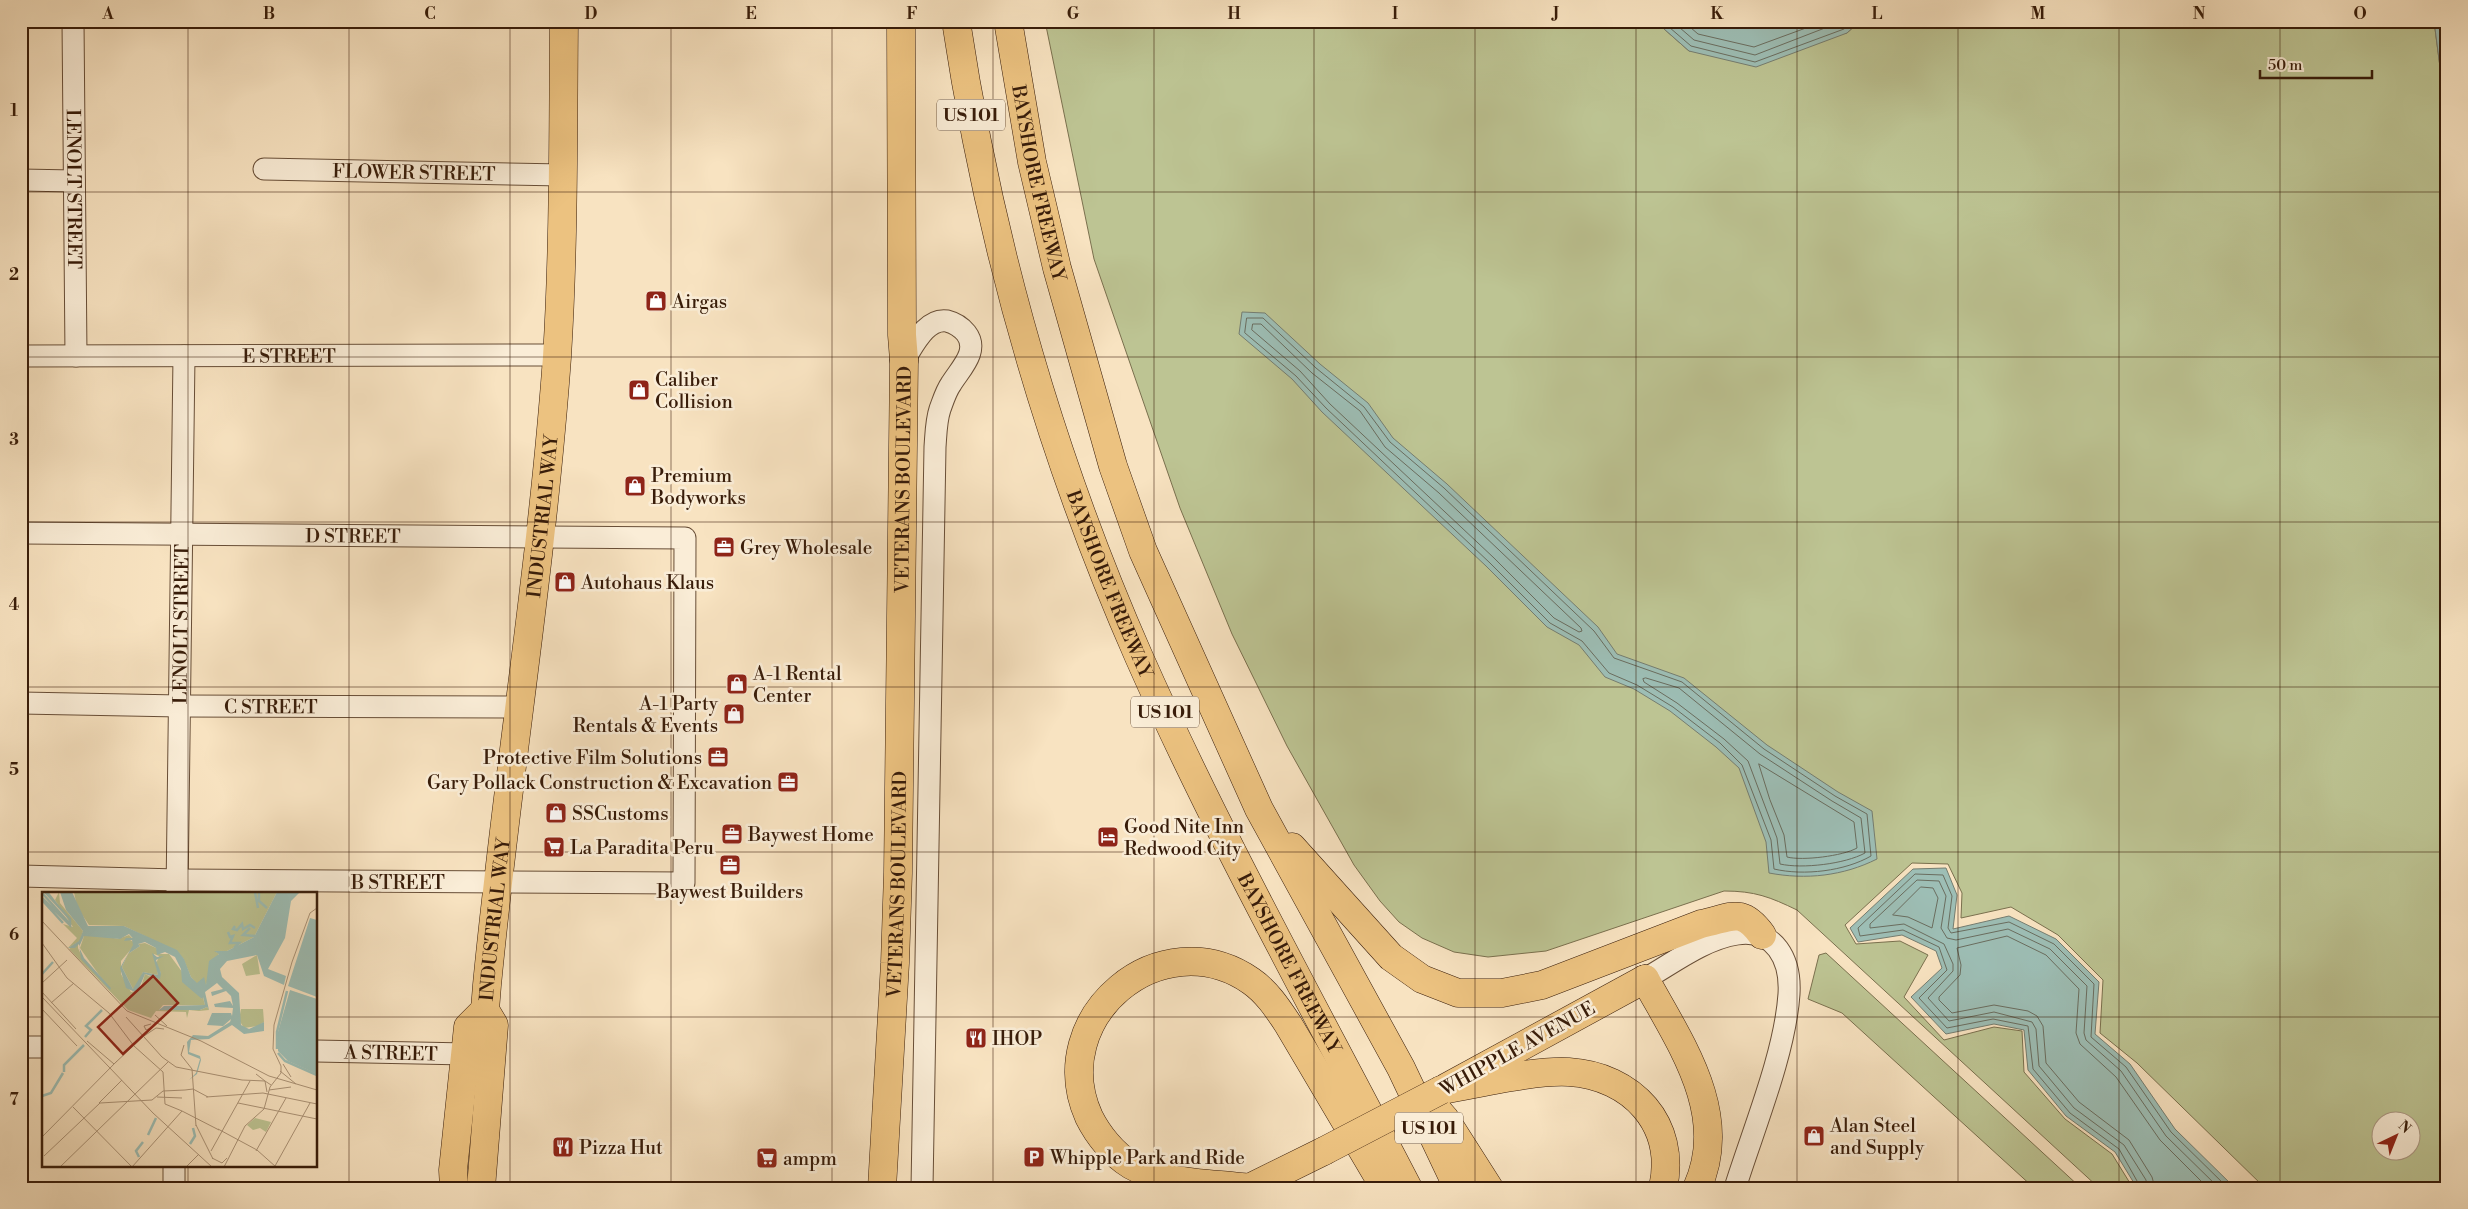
<svg xmlns="http://www.w3.org/2000/svg" width="2468" height="1209" viewBox="0 0 2468 1209" font-family="'Libre Bodoni',serif">
	<style>
		.green { fill: #bdc493; stroke: #7a704e; fill-rule: evenodd }
		.water { fill: #9dbeb5; stroke: #757d70 }
		.lines { fill: none; stroke-linecap: round; stroke-linejoin: round }
		.shore { stroke: #6a6d5f; stroke-width: 1 }
		.minor-casing { stroke: #684e37; stroke-width: 23 }
		.major-casing { stroke: #381c09; stroke-width: 29 }
		.highway-casing { stroke: #381c09; stroke-width: 29 }
		.minor { stroke: #faedd7; stroke-width: 21 }
		.major { stroke: #ecc280; stroke-width: 28 }
		.highway { stroke: #ecc280; stroke-width: 28 }
		.major-bridge-casing { stroke: #381c09; stroke-width: 29; stroke-linecap: butt }
		.major-bridge { stroke: #ecc280; stroke-width: 28 }
		.grid { fill: none; stroke: #381c09; stroke-width: 1; stroke-opacity: 0.55 }
		.labels { text-anchor: middle; stroke-width: 5; stroke-linejoin: round; paint-order: stroke }
		.shield { fill: #faedd7; stroke: #725b47; stroke-width: 1 }
		.shield-label { font-size: 18px; font-weight: bold; fill: #381c09 }
		.street-label { font-size: 19px; fill: #381c09; stroke: #faedd7 }
		.poi-label { font-size: 19px; fill: #381c09; stroke: #faedd7; text-anchor: start }
		.inset-river { fill: none; stroke: #9dbeb5; stroke-width: 2.5 }
		.inset-road { fill: none; stroke: #ab9377; stroke-width: 1 }
		.view { fill: #8f2418; fill-opacity: 0.15; stroke: #8f2418; stroke-width: 2.5 }
		.inset-edge { fill: none; stroke: #381c09; stroke-width: 2.5 }
		.neatline { fill: none; stroke: #381c09; stroke-width: 2 }
		.grid-label { font-size: 16px; text-anchor: middle; font-weight: bold; fill: #381c09 }
	</style>
	<rect width="100%" height="100%" fill="#f8e3c1"/>
	<filter id="stains"><feTurbulence type="fractalNoise" baseFrequency=".004" numOctaves="4"/><feColorMatrix values="0 0 0 0 .2 0 0 0 0 .09 0 0 0 0 .02 0 0 0 .5 -.17"/></filter>
	<radialGradient id="worn" r=".72"><stop offset=".6" stop-color="#630" stop-opacity="0"/><stop offset="1" stop-color="#630" stop-opacity=".3"/></radialGradient>
	<path class="green" d="M1045,21H1655L1689,51L1847,33L1860,21H2434L2443,90L2447,95V1188H2265L2137,1063L2100,1033L2103,980L2058,935L2011,907L1961,918L1962,893L1948,864L1912,863L1845,925L1856,944L1900,941L1928,955L1904,997L1944,1040L1994,1027L2022,1031L2024,1072L2065,1119L2112,1154L2133,1188H2099L1797,910C1770,897 1755,891 1724,891L1546,951L1488,957L1454,952L1422,938L1399,922L1380,901L1354,865L1287,746L1232,634L1180,508L1094,259ZM2380,1122H2410V1152H2380Z
		M1826,953L2081,1188H2034L1842,1013L1808,999L1819,955Z"/>
	<path class="water" d="M1655,21H1860L1847,33L1756,67L1689,51Z
		M2434,21H2447V95L2443,90Z
		M1242,312L1265,313L1320,364L1368,403L1393,438L1447,484L1598,627L1617,654L1684,678L1767,745L1838,792L1872,811L1877,859C1843,876 1806,880 1769,873L1766,842L1739,768L1716,747L1670,711L1634,689L1605,677L1579,645L1547,627L1486,566L1322,412L1292,379L1239,334Z
		M1946,868L1957,895L1953,929L2009,916L2056,939L2099,982L2095,1034L2130,1064L2175,1129L2235,1188H2137L2115,1152L2066,1116L2028,1070L2024,1030L1994,1024L1946,1034L1911,997L1942,968L1936,951L1902,935L1858,942L1850,928L1913,869Z"/>
	<g class="lines">
		<path class="shore" d="M1662,21L1691,46L1755,62L1844,29L1853,21
			M1672,21L1694,40L1755,55L1843,21
			M1683,21L1698,34L1754,47L1825,21
			M2439,21L2447,77
			M1247,318H1263L1316,368L1364,407L1390,442L1444,488L1594,631L1614,658L1682,682L1764,749L1835,796L1867,814L1871,856C1845,871 1804,876 1774,869L1771,840L1742,765L1720,743L1673,707L1637,685L1609,673L1582,641L1550,623L1490,563L1326,408L1296,376L1245,333Z
			M1253,324H1261L1312,373L1360,411L1385,447L1439,493L1581,628L1582,631L1579,632L1554,618L1494,558L1330,404L1300,371L1252,330Z
			M1646,678L1679,688L1760,754L1832,801L1861,818L1865,853C1845,864 1802,869 1780,864L1777,838L1748,761L1724,739L1677,703L1644,682L1643,679Z
			M1759,764L1854,822L1857,848C1843,856 1802,861 1787,857L1784,835L1770,800Z
			M1921,887L1933,888L1938,898L1932,928L1908,917L1893,915Z
			M2141,1188L2119,1149L2070,1113L2033,1069L2028,1026L1993,1019L1947,1028L1919,998L1947,970L1939,947L1903,930L1860,936L1858,928L1915,874L1943,875L1952,896L1948,928L1951,933L2009,922L2054,944L2094,984L2091,1037L2126,1067L2171,1132L2228,1188
			M2147,1188L2146,1180L2124,1145L2074,1108L2039,1066L2036,1029L2032,1022L1994,1012L1949,1021L1928,998L1953,971V964L1944,944L1904,924L1870,928V924L1917,880L1939,881L1946,896L1941,928L1947,938L1956,940L2008,929L2050,949L2087,986L2084,1033L2086,1040L2121,1071L2166,1136L2219,1188
			M2155,1188L2152,1177L2129,1140L2079,1102L2046,1063L2043,1026L2037,1016L2028,1011L1994,1005L1952,1013L1939,1000V997L1960,975L1961,965L1957,948L2007,936L2046,955L2079,989L2076,1033L2080,1044L2116,1077L2160,1140L2208,1188"/>
		<g class="minor-casing">
			<g id="minor">
				<path id="s1" d="M73,21L76,356"/>
				<path id="s2" d="M264,169L563,175"/>
				<path d="M21,180L74,181"/>
				<path id="s3" d="M21,356L557,355"/>
				<path d="M904,360C914,345 926,318 947,321C955,323 961,327 966,333C980,351 960,369 951,384C946,391 943,401 940,409C936,421 936,434 935,447L922,1188"/>
				<path id="s4" d="M21,533L685,538L684,883L178,880L21,876"/>
				<path id="s5" d="M21,703L180,706L520,707"/>
				<path id="s6" d="M177,893L184,356"/>
				<path d="M1645,979C1673,963 1704,939 1737,934C1775,928 1791,960 1789,994C1785,1054 1753,1130 1735,1188"/>
				<path d="M21,1047H44"/>
				<path id="s7" d="M316,1051L467,1054"/>
				<path d="M174,1188V1165"/>
			</g>
		</g>
		<g class="major-casing">
			<g id="major">
				<path d="M1447,1087L1645,979"/>
				<path d="M454,1188L453,1170L468,1027L485,1010"/>
				<path id="s8" d="M481,1188L494,1025L485,1010L487,985C507,776 542,567 557,357C564,245 563,133 564,21"/>
				<path id="s9" d="M882,1188L895,963L898,873L904,360"/>
				<path d="M1249,1188L1324,1151"/>
			</g>
		</g>
		<g class="highway-casing">
			<g id="highway">
				<path d="M901,21L902,335L904,360"/>
				<path id="s10" d="M956,21C989,240 1050,455 1139,657C1219,838 1317,1012 1408,1188"/>
				<path id="s11" d="M1008,21L1032,162L1057,268L1113,466L1143,551L1259,809L1401,1068L1458,1188"/>
				<path d="M1292,847L1391,957L1422,979L1458,993H1502L1542,985L1701,924C1731,918 1741,906 1762,935"/>
				<path d="M1645,979C1680,1043 1731,1114 1697,1188"/>
				<path d="M1441,1090C1478,1084 1533,1070 1569,1072C1632,1076 1677,1124 1663,1188"/>
				<path d="M1426,1097L1445,1119L1489,1188"/>
				<path d="M1249,1188C1211,1183 1164,1184 1131,1165C1113,1154 1098,1135 1089,1117C1044,1017 1161,919 1251,981C1267,992 1278,1009 1288,1024L1385,1188"/>
			</g>
		</g>
		<use href="#minor" class="minor"/>
		<use href="#major" class="major"/>
		<use href="#highway" class="highway"/>
		<g class="major-bridge-casing">
			<path id="major-bridge" d="M1324,1151L1441,1090"/>
		</g>
		<use href="#major-bridge" class="major-bridge"/>
	</g>
	<path class="grid" d="M188,21V893M349,21V1188M510,21V1188M671,21V1188M832,21V1188M993,21V1188M1154,21V1188M1314,21V1188M1475,21V1188M1636,21V1188M1797,21V1188M1958,21V1188M2119,21V1188M2280,21V1188M21,192H2447M21,357H2447M21,522H2447M21,687H2447M21,852H2447M21,1017H44M316,1017H2447M188,1165V1188"/>
	<defs>
		<g id="shop-square" transform="scale(1.125)"><rect x="-9" y="-9" width="18" height="18" rx="4" fill="#8f2418" stroke="#faedd7"/><path d="M-5-2.5h2.3a2.7 3.5 0 0 1 5.4 0H5L5.5 6h-11ZM-1.5-2.5h3a1.5 2.3 0 0 0-3 0Z" fill="#fff"/></g>
		<g id="office-square" transform="scale(1.125)"><rect x="-9" y="-9" width="18" height="18" rx="4" fill="#8f2418" stroke="#faedd7"/><path d="M-6-3h4V-5.5h4V-3h4V5H-6ZM-1-4.5V-3h2v-1.5ZM-6 0V1H6V0Z" fill="#fff"/></g>
		<g id="hotel-square" transform="scale(1.125)"><rect x="-9" y="-9" width="18" height="18" rx="4" fill="#8f2418" stroke="#faedd7"/><path d="M-6-4.5h1.5V1H6V5H4.5V3h-9V5H-6ZM-4 0a1.8 1.8 0 1 1 3.6 0ZM.5 0V-2.5h3Q6-2.5 6 0Z" fill="#fff"/></g>
		<g id="supermarket-square" transform="scale(1.125)"><rect x="-9" y="-9" width="18" height="18" rx="4" fill="#8f2418" stroke="#faedd7"/><path d="M-6-5.5h2.5l.6 2H6L4.5 2H-2.5L-4.4-4H-6ZM-1.5 3.2a1.3 1.3 0 1 0 .1 0ZM3 3.2a1.3 1.3 0 1 0 .1 0Z" fill="#fff"/></g>
		<g id="restaurant-square" transform="scale(1.125)"><rect x="-9" y="-9" width="18" height="18" rx="4" fill="#8f2418" stroke="#faedd7"/><path d="M-5-6h1v4h1v-4h1v4h1v-4h1v5L-1.5 .5V6h-2V.5L-5-1ZM5-6V6H3V1.5H1.5Q1.5-4 5-6Z" fill="#fff"/></g>
		<g id="parking-square" transform="scale(1.125)"><rect x="-9" y="-9" width="18" height="18" rx="4" fill="#8f2418" stroke="#faedd7"/><path d="M-3.5-5.5H1a3.5 3.5 0 0 1 0 7H-1V5.5H-3.5ZM-1-3.4V-.6H.8a1.4 1.4 0 0 0 0-2.8Z" fill="#fff"/></g>
	</defs>
	<g fill-rule="evenodd">
		<use href="#shop-square" x="656" y="301"/>
		<use href="#shop-square" x="639" y="390"/>
		<use href="#shop-square" x="635" y="486"/>
		<use href="#office-square" x="724" y="547"/>
		<use href="#shop-square" x="565" y="582"/>
		<use href="#shop-square" x="737" y="684"/>
		<use href="#shop-square" x="734" y="714"/>
		<use href="#office-square" x="718" y="757"/>
		<use href="#office-square" x="788" y="782"/>
		<use href="#shop-square" x="556" y="813"/>
		<use href="#office-square" x="732" y="834"/>
		<use href="#hotel-square" x="1108" y="837"/>
		<use href="#supermarket-square" x="554" y="847"/>
		<use href="#office-square" x="730" y="865"/>
		<use href="#restaurant-square" x="976" y="1038"/>
		<use href="#shop-square" x="1814" y="1136"/>
		<use href="#restaurant-square" x="563" y="1147"/>
		<use href="#parking-square" x="1034" y="1157"/>
		<use href="#supermarket-square" x="767" y="1158"/>
	</g>
	<g class="labels">
		<g class="shield">
			<rect x="937" y="99.5" width="68" height="31" rx="4"/>
			<rect x="1131" y="696.5" width="68" height="31" rx="4"/>
			<rect x="1395" y="1112.5" width="68" height="31" rx="4"/>
		</g>
		<g class="shield-label">
			<text x="971" y="121">US 101</text>
			<text x="1165" y="718">US 101</text>
			<text x="1429" y="1134">US 101</text>
		</g>
		<g class="street-label">
			<text dy="7" stroke="none"><textPath href="#s2" startOffset="150">FLOWER STREET</textPath></text>
			<text dy="7" stroke="none"><textPath href="#s11" startOffset="165">BAYSHORE FREEWAY</textPath></text>
			<text dy="7" stroke="none"><textPath href="#s1" startOffset="168">LENOLT STREET</textPath></text>
			<text dy="7" stroke="none"><textPath href="#s3" startOffset="268">E STREET</textPath></text>
			<text dy="7" stroke="none"><textPath href="#s9" startOffset="709">VETERANS BOULEVARD</textPath></text>
			<text dy="7" stroke="none"><textPath href="#s8" startOffset="678">INDUSTRIAL WAY</textPath></text>
			<text dy="7" stroke="none"><textPath href="#s4" startOffset="332">D STREET</textPath></text>
			<text dy="7" stroke="none"><textPath href="#s10" startOffset="585">BAYSHORE FREEWAY</textPath></text>
			<text dy="7" stroke="none"><textPath href="#s6" startOffset="269">LENOLT STREET</textPath></text>
			<text dy="7" stroke="none"><textPath href="#s5" startOffset="250">C STREET</textPath></text>
			<text x="398" y="889">B STREET</text>
			<text dy="7" stroke="none"><textPath href="#s9" startOffset="304">VETERANS BOULEVARD</textPath></text>
			<text dy="7" stroke="none"><textPath href="#s8" startOffset="272">INDUSTRIAL WAY</textPath></text>
			<text dy="7" stroke="none"><textPath href="#s10" startOffset="1005">BAYSHORE FREEWAY</textPath></text>
			<text transform="translate(1517 1048) rotate(-29)" y="7">WHIPPLE AVENUE</text>
			<text dy="7" stroke="none"><textPath href="#s7" startOffset="75">A STREET</textPath></text>
		</g>
		<g class="poi-label">
			<text x="672" y="308">Airgas</text>
			<text x="655" y="386">Caliber<tspan x="655" dy="22">Collision</tspan></text>
			<text x="651" y="482">Premium<tspan x="651" dy="22">Bodyworks</tspan></text>
			<text x="740" y="554">Grey Wholesale</text>
			<text x="581" y="589">Autohaus Klaus</text>
			<text x="753" y="680">A-1 Rental<tspan x="753" dy="22">Center</tspan></text>
			<text x="718" y="710" text-anchor="end">A-1 Party<tspan x="718" dy="22">Rentals &amp; Events</tspan></text>
			<text x="702" y="764" text-anchor="end">Protective Film Solutions</text>
			<text x="772" y="789" text-anchor="end">Gary Pollack Construction &amp; Excavation</text>
			<text x="572" y="820">SSCustoms</text>
			<text x="1124" y="833">Good Nite Inn<tspan x="1124" dy="22">Redwood City</tspan></text>
			<text x="748" y="841">Baywest Home</text>
			<text x="570" y="854">La Paradita Peru</text>
			<text x="730" y="898" text-anchor="middle">Baywest Builders</text>
			<text x="992" y="1045">IHOP</text>
			<text x="1830" y="1132">Alan Steel<tspan x="1830" dy="22">and Supply</tspan></text>
			<text x="579" y="1154">Pizza Hut</text>
			<text x="1050" y="1164">Whipple Park and Ride</text>
			<text x="783" y="1165">ampm</text>
		</g>
	</g>
	<g transform="translate(42 892)">
		<rect width="275" height="275" fill="#f8e3c1"/>
		<path d="M17,0L18,11L41,39L38,49L26,56L35,46L21,32L31,35L13,8ZM32,0H235L212,45L185,59L174,60L177,61L164,93L155,92L149,85L141,66L103,44L82,34L47,33L35,15ZM59,43L76,47L87,43L96,52L103,51L114,56L117,62H127L160,107V102L163,113H121L117,118H158L165,115L167,118L157,119L147,118L145,126L144,120L114,119L109,126L86,118L27,57L36,51V56L41,67L62,90L38,56L42,44ZM86,47L93,48L98,54L86,62L80,75L91,97L95,95L101,80L116,83L112,62L117,64L114,72L119,81L113,87L103,82L98,98L89,100L79,82V69L91,55L92,50ZM215,63L218,82L204,84L200,72ZM199,117H221L222,130L216,134L202,136L197,128ZM213,226L229,230L224,240L218,236L211,238L205,233Z" fill="#bdc493" fill-rule="evenodd"/>
		<path d="M18,0H30L46,34H82L135,58L142,67L149,85L155,91L162,85L164,93L167,69L177,62L172,59H185L212,45L235,0H258L249,9L243,46L226,77L244,84L242,93L222,84L215,63L185,69L178,77L180,85L197,101L199,133L207,137L222,130V139L202,142L190,133L167,147L149,148L147,160L158,164L159,168L155,182L147,188L154,181L158,167L146,162L145,150L151,143L166,144L188,130L189,127L181,134L165,133L170,121H189L190,124L191,116L173,115L172,112L188,109L191,114L189,104L184,99L170,104L169,100L181,97L175,91L163,100L167,118L165,115L158,118H117L122,114L163,113L161,105L160,107L140,90L139,77L133,65L123,60L115,63L114,56L103,50L96,52L87,42L78,47L42,44L37,55L42,66L69,96L68,98L39,67L37,52L33,56H26L37,49L41,39L24,18ZM268,26L275,28V105L246,94ZM84,46H91L98,54L86,62L80,75L91,97L101,80L116,83L110,61L115,65L122,64L114,68L119,81L118,87L103,82L95,101L84,96L78,76L91,53L90,48L82,49ZM248,98L275,107V182L246,169L236,159V140Z" fill="#9dbeb5"/>
		<path class="inset-river" d="M5,0L15,13M213,0L216,16M217,0V9L225,16M0,1L29,33M0,6L28,33V27L3,0M0,8L21,31M193,34L191,37L195,38L200,32L201,37L208,33L213,36M208,36L201,43L213,44M186,40L188,45L191,44L188,51H197L192,56M0,82L11,70M43,145L49,138L44,134L60,118M235,157V140L245,99M236,161L243,169L275,183M22,180V173L42,153M0,204L9,201L21,181M106,243L114,226M148,252L153,244L151,236M97,265L94,259L101,250"/>
		<path class="inset-road" d="M0,29L85,119L159,149L227,184L275,198M0,51L25,86L67,121L92,154M0,91L25,68M0,100L12,113M0,105L111,221L170,275M9,111L32,91M12,113L34,137M0,117L35,154M113,123L125,134M84,125L120,165L134,175L200,188L223,189L229,193M109,136L104,138L102,134L109,132M102,144L114,136L122,137M45,149L72,172M142,153L139,163L150,177L154,234M92,154L121,180L123,212L140,219M231,157L232,133L250,70L268,21L275,16M73,171L103,143M241,172L249,185M238,179L254,192M214,182L223,189L225,200M227,198L249,195M115,205L140,206M164,205L221,201L275,212M57,211L80,188M196,211L275,227M31,215L90,275M140,219L177,238M154,233L171,267M176,237L215,258L234,275M0,245L75,169M169,259L208,189M214,259L244,206M2,264L58,211L110,208L121,199L143,198L151,197L166,205M170,266L180,271L185,266M233,274L268,211M18,275L126,170M90,275L140,219M144,275L157,262M182,275L203,234L222,217L228,195L239,181V174L231,157"/>
		<path class="view" d="M111,84L136,111L81,162L56,135Z"/>
		<rect width="275" height="275" class="inset-edge"/>
	</g>
	<rect width="2468" height="1209" fill="none" stroke="#f8e3c1" stroke-width="55"/>
	<g transform="translate(2396 1136) rotate(43)"><circle r="24" fill="#faedd7" stroke="#ac9985"/>
	<path d="M0-4L9 19L0 12L-9 19Z" fill="#8f2418"/>
	<text y="-8" font-size="14" font-weight="bold" text-anchor="middle" fill="#381c09">N</text>
	</g>
	<path d="M2260 70v8h112v-8" fill="none" stroke="#381c09" stroke-width="2.5"/>
	<text x="2268" y="70" font-size="15" fill="#381c09" stroke="#faedd7" stroke-width="4" paint-order="stroke">50 m</text>
	<rect x="28" y="28" width="2412" height="1154" class="neatline"/>
	<g class="grid-label">
		<text x="108" y="19">A</text>
		<text x="269" y="19">B</text>
		<text x="430" y="19">C</text>
		<text x="591" y="19">D</text>
		<text x="751" y="19">E</text>
		<text x="912" y="19">F</text>
		<text x="1073" y="19">G</text>
		<text x="1234" y="19">H</text>
		<text x="1395" y="19">I</text>
		<text x="1556" y="19">J</text>
		<text x="1717" y="19">K</text>
		<text x="1877" y="19">L</text>
		<text x="2038" y="19">M</text>
		<text x="2199" y="19">N</text>
		<text x="2360" y="19">O</text>
		<text x="14" y="116">1</text>
		<text x="14" y="280">2</text>
		<text x="14" y="445">3</text>
		<text x="14" y="610">4</text>
		<text x="14" y="775">5</text>
		<text x="14" y="940">6</text>
		<text x="14" y="1105">7</text>
	</g>
	<rect width="100%" height="100%" filter="url(#stains)"/>
	<rect width="100%" height="100%" fill="url(#worn)"/>
</svg>
